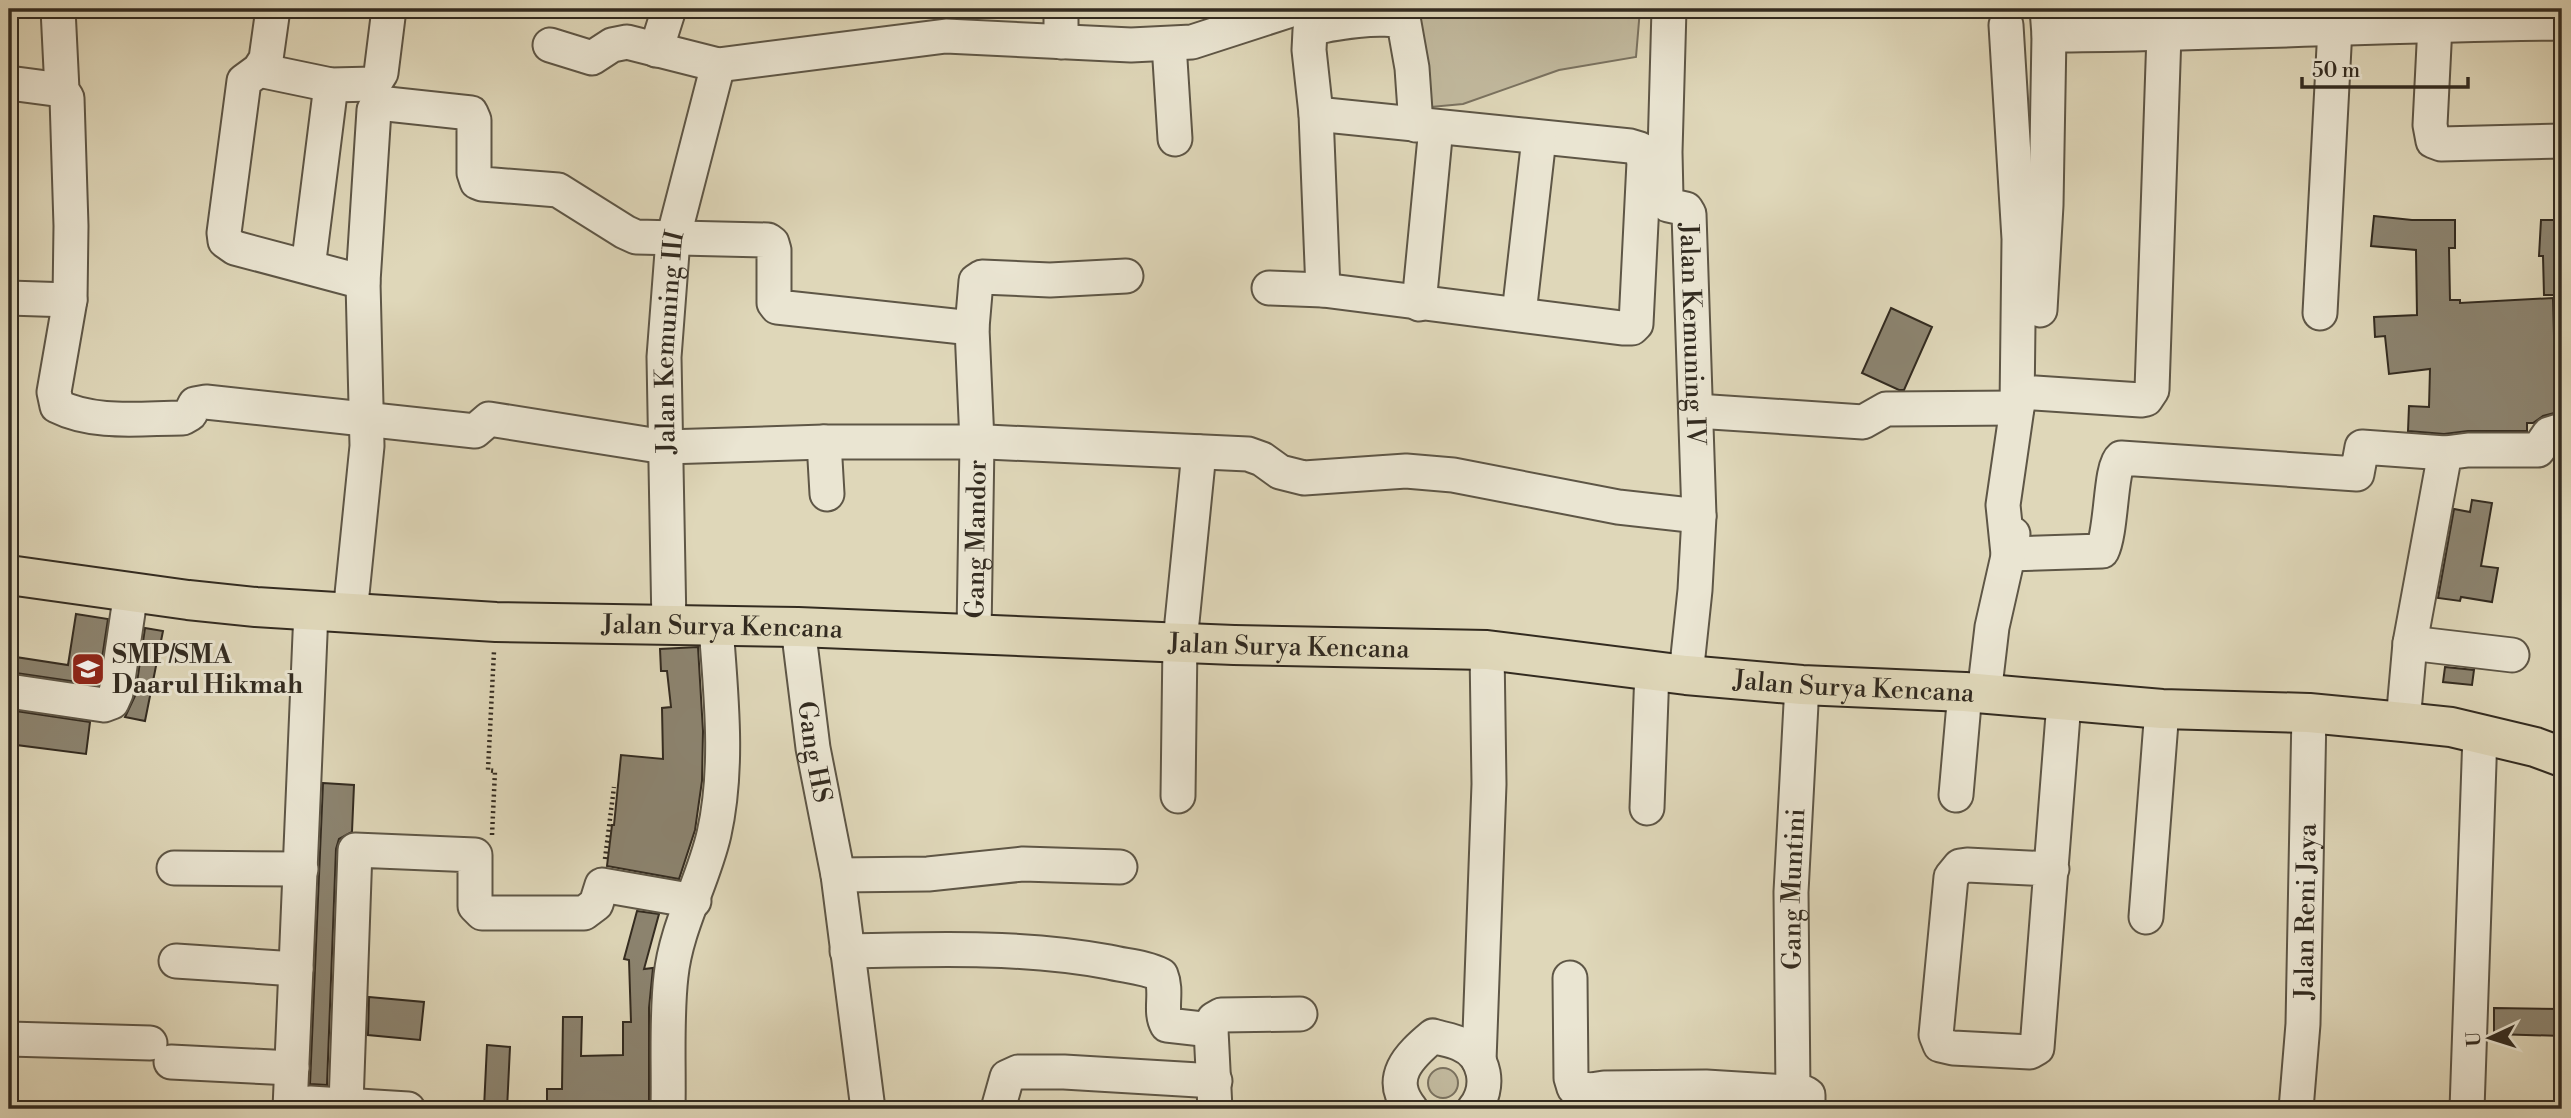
<svg xmlns="http://www.w3.org/2000/svg" width="2571" height="1118" viewBox="0 0 2571 1118" font-family="'Libre Bodoni',serif">
	<style>
		.green { fill: #c2ba9f; stroke: #7a7260; stroke-width: 2 }
		.building { fill: #8c8470; stroke: #332b20; stroke-width: 2 }
		.lines { fill: none; stroke-linecap: round; stroke-linejoin: round }
		.minor-casing { stroke: #5e5646; stroke-width: 37 }
		.major-casing { stroke: #332b20; stroke-width: 42 }
		.path { stroke: #332b20; stroke-width: 4.5; stroke-dasharray: 2 3.5; stroke-linecap: butt }
		.minor { stroke: #eae5d2; stroke-width: 33 }
		.major { stroke: #dfd7b9; stroke-width: 38 }
		.labels { text-anchor: middle; stroke-width: 6; stroke-linejoin: round; paint-order: stroke }
		.street-label { font-size: 26px; fill: #332b20; stroke: #eae5d2 }
		.poi-label { font-size: 26px; font-weight: bold; fill: #332b20; stroke: #eae5d2; text-anchor: start }
	</style>
	<rect width="100%" height="100%" fill="#dfd7b9"/>
	<filter id="stains"><feTurbulence type="fractalNoise" baseFrequency=".00286" numOctaves="4"/><feColorMatrix values="0 0 0 0 .2 0 0 0 0 .09 0 0 0 0 .02 0 0 0 .5 -.17"/></filter>
	<radialGradient id="worn" r=".72"><stop offset=".6" stop-color="#630" stop-opacity="0"/><stop offset="1" stop-color="#630" stop-opacity=".3"/></radialGradient>
	<path class="green" d="M1406,9H1640L1636,57L1559,70L1463,104L1420,108Z
		M1428 1083a15 15 0 1 1 30 0a15 15 0 1 1-30 0Z"/>
	<path class="building" d="M2374,216L2412,220H2455V248H2449L2450,300H2460V303L2553,298L2554,335L2558,334L2562,373V411L2543,416L2533,423H2527V431H2468L2444,434L2408,431L2409,406L2429,407L2430,369L2389,374L2385,336L2375,337L2374,317L2417,315L2416,250L2371,246Z
		M2541,220H2562V295H2544L2543,256H2539Z
		M1891,308L1932,327L1904,390H1899L1862,373Z
		M2472,500L2492,503L2481,566L2498,568L2492,602L2461,597L2460,601L2438,598L2454,509L2470,512Z
		M76,614L108,619L98,685L9,672V656L68,665Z
		M145,628L163,631L145,721L125,717L135,696Z
		M698,647L703,731L702,781L695,830L679,879L607,866L612,825H614L621,755L663,759L662,708L671,707L667,671H661L660,649Z
		M2445,667L2474,670L2472,685L2443,682Z
		M9,710L90,722L86,754L9,744Z
		M323,783L354,785L352,832L339,839L336,849L327,1085L310,1084Z
		M637,911L659,914L644,969L653,968L649,1008V1105H645V1109H547V1089H562L563,1017H582L581,1056L623,1055V1022H631L629,960L624,959Z
		M369,997L424,1002L420,1040L368,1035Z
		M2494,1008L2562,1009V1036L2494,1034Z
		M487,1045L510,1047L507,1109L484,1108Z"/>
	<g class="lines">
		<g class="minor-casing">
			<g id="minor">
				<path d="M58,9L62,90L67,98L71,226L70,300L54,392L57,406C95,425 142,418 183,418L190,414L195,404L206,402L475,431L489,419L665,447L824,442H987L1248,454L1262,459L1280,472L1304,478L1406,471L1453,475L1618,507L1699,516"/>
				<path d="M273,9L266,59L259,70L244,81L224,233L225,241L235,248L363,282"/>
				<path d="M1061,9V42"/>
				<path id="s1" d="M1669,9L1665,152L1666,198L1668,205L1686,209L1689,214L1699,516L1695,590L1686,675"/>
				<path d="M2006,25L2019,239L2017,408L2003,505L2008,554L2102,551C2112,531 2110,467 2121,458L2357,474L2362,447L2445,453"/>
				<path d="M2435,25L2430,125L2433,141L2441,144L2562,141"/>
				<path d="M2049,35C2220,34 2391,25 2562,23"/>
				<path d="M1169,44L1175,139"/>
				<path d="M550,45L592,58L612,45L627,42L718,65L946,36L1131,45L1192,42L1294,9"/>
				<path d="M656,50L669,9"/>
				<path d="M259,70L331,85L374,84L381,73L389,9"/>
				<path d="M9,83L62,90"/>
				<path d="M309,260L331,85"/>
				<path d="M1269,288L1323,290L1622,328H1632L1636,324L1644,162L1640,149L1630,146L1316,114"/>
				<path d="M1323,290L1316,114L1309,50L1310,30C1326,23 1389,14 1404,23L1412,68L1416,125"/>
				<path d="M9,298L70,300"/>
				<path d="M1419,304L1436,127"/>
				<path d="M2040,310L2046,205L2049,35L2047,9"/>
				<path d="M2320,313L2336,9"/>
				<path d="M1519,314L1539,138"/>
				<path d="M2035,393L2141,400L2146,399L2152,390L2164,34"/>
				<path d="M1696,411L1863,422L1886,409L2017,408"/>
				<path d="M824,442L827,494"/>
				<path d="M350,614L367,446L363,282L374,110L378,103L471,113L474,120V173L477,182L482,184L558,190L625,232L636,237L768,240L772,243L774,250V303L777,307L972,328"/>
				<path id="s2" d="M669,626L664,357L673,239L718,65"/>
				<path id="s3" d="M798,627L813,748L838,875L868,1109"/>
				<path id="s4" d="M974,633L977,442L972,328L976,281L982,277L1050,280L1126,276"/>
				<path d="M2410,643L2512,655"/>
				<path d="M9,691L104,705L112,702L116,693L131,592"/>
				<path d="M1984,695L1992,627L2013,534"/>
				<path d="M2403,722L2410,643L2445,453L2468,450H2538L2549,434L2562,430"/>
				<path d="M1956,795L1965,692"/>
				<path d="M1178,796L1180,642L1199,452"/>
				<path d="M1647,808L1652,670"/>
				<path d="M174,868L301,869"/>
				<path d="M2052,869L1967,865L1960,866L1951,877L1936,1035L1940,1045L1953,1048L2030,1052L2037,1048L2064,702"/>
				<path d="M838,875L928,874L1023,864L1120,867"/>
				<path d="M2146,917L2162,709"/>
				<path d="M847,951C934,949 1023,946 1109,962C1125,966 1146,967 1161,975C1168,992 1159,1011 1167,1025L1211,1030"/>
				<path d="M176,961L296,969"/>
				<path d="M1570,978L1571,1078L1574,1088L1591,1090L1604,1088L1706,1087L1805,1093L1808,1095V1100"/>
				<path d="M9,1039L150,1043"/>
				<path d="M1479,1061L1489,784L1487,650"/>
				<path d="M171,1062L292,1068"/>
				<path id="s5" d="M1793,1092L1791,892L1802,685"/>
				<path d="M346,1104L355,850L475,855V906L482,913H584L596,904L602,885L694,901"/>
				<path d="M290,1109L311,611"/>
				<path d="M309,1109L310,1103L408,1109"/>
				<path d="M668,1109C669,1067 666,1018 671,976C676,927 703,882 714,834C729,767 721,695 716,627"/>
				<path d="M998,1109L1007,1077L1018,1072H1064L1215,1081"/>
				<path d="M1215,1109L1211,1030L1214,1019L1221,1015L1300,1014"/>
				<path d="M1411,1109C1386,1078 1409,1056 1433,1036C1442,1039 1452,1040 1460,1044C1486,1055 1491,1088 1474,1109"/>
				<path id="s6" d="M2296,1109L2303,1024L2309,713"/>
				<path d="M2467,1109L2480,734"/>
			</g>
		</g>
		<g class="major-casing">
			<g id="major">
				<path id="s7" d="M9,575L188,600L256,607L496,622L798,627L1234,645L1487,650L1686,675L1802,685L1965,692L2162,709L2309,713L2403,722L2451,727L2535,747L2562,757"/>
			</g>
		</g>
		<path class="path" d="M492,835L495,771L488,770L494,651
			M605,859L614,787"/>
		<use href="#minor" class="minor"/>
		<use href="#major" class="major"/>
	</g>
	<defs>
		<g id="school-square" transform="scale(1.75)"><rect x="-9" y="-9" width="18" height="18" rx="4" fill="#8f2418" stroke="#eae5d2"/><path d="M0-5L7-2L0 1L-7-2ZM-4 1L0 2.5L4 1V4Q0 6-4 4Z" fill="#fff"/></g>
	</defs>
	<g fill-rule="evenodd">
		<use href="#school-square" x="88" y="669"/>
	</g>
	<g class="labels">
		<g class="street-label">
			<text dy="9" stroke="none"><textPath href="#s1" startOffset="341">Jalan Kemuning IV</textPath></text>
			<text dy="9" stroke="none"><textPath href="#s2" startOffset="284">Jalan Kemuning III</textPath></text>
			<text dy="9" stroke="none"><textPath href="#s4" startOffset="94">Gang Mandor</textPath></text>
			<text dy="9" stroke="none"><textPath href="#s7" startOffset="716">Jalan Surya Kencana</textPath></text>
			<text dy="9" stroke="none"><textPath href="#s7" startOffset="1283">Jalan Surya Kencana</textPath></text>
			<text dy="9" stroke="none"><textPath href="#s7" startOffset="1850">Jalan Surya Kencana</textPath></text>
			<text dy="9" stroke="none"><textPath href="#s3" startOffset="126">Gang HS</textPath></text>
			<text dy="9" stroke="none"><textPath href="#s5" startOffset="203">Gang Muntini</textPath></text>
			<text dy="9" stroke="none"><textPath href="#s6" startOffset="198">Jalan Reni Jaya</textPath></text>
		</g>
		<g class="poi-label">
			<text x="112" y="663">SMP/SMA<tspan x="112" dy="30">Daarul Hikmah</tspan></text>
		</g>
	</g>
	<rect width="2571" height="1118" fill="none" stroke="#dfd7b9" stroke-width="35"/>
	<rect x="10" y="10" width="2550" height="1097" fill="none" stroke="#332b20" stroke-width="3.5"/>
	<rect x="18" y="18" width="2536" height="1083" fill="none" stroke="#332b20" stroke-width="2"/>
	<g transform="translate(2490 1038) rotate(266)" stroke="#eae5d2" stroke-width="5" paint-order="stroke">
	<path d="M0-5L12 26L0 18L-12 26Z" fill="#332b20"/>
	<text y="-10" font-size="19" font-weight="bold" text-anchor="middle" fill="#332b20">U</text>
	</g>
	<path d="M2302 77v10h166v-10" fill="none" stroke="#332b20" stroke-width="3.5"/>
	<text x="2312" y="77" font-size="21" fill="#332b20" stroke="#eae5d2" stroke-width="5" paint-order="stroke">50 m</text>
	<rect width="100%" height="100%" filter="url(#stains)"/>
	<rect width="100%" height="100%" fill="url(#worn)"/>
</svg>
